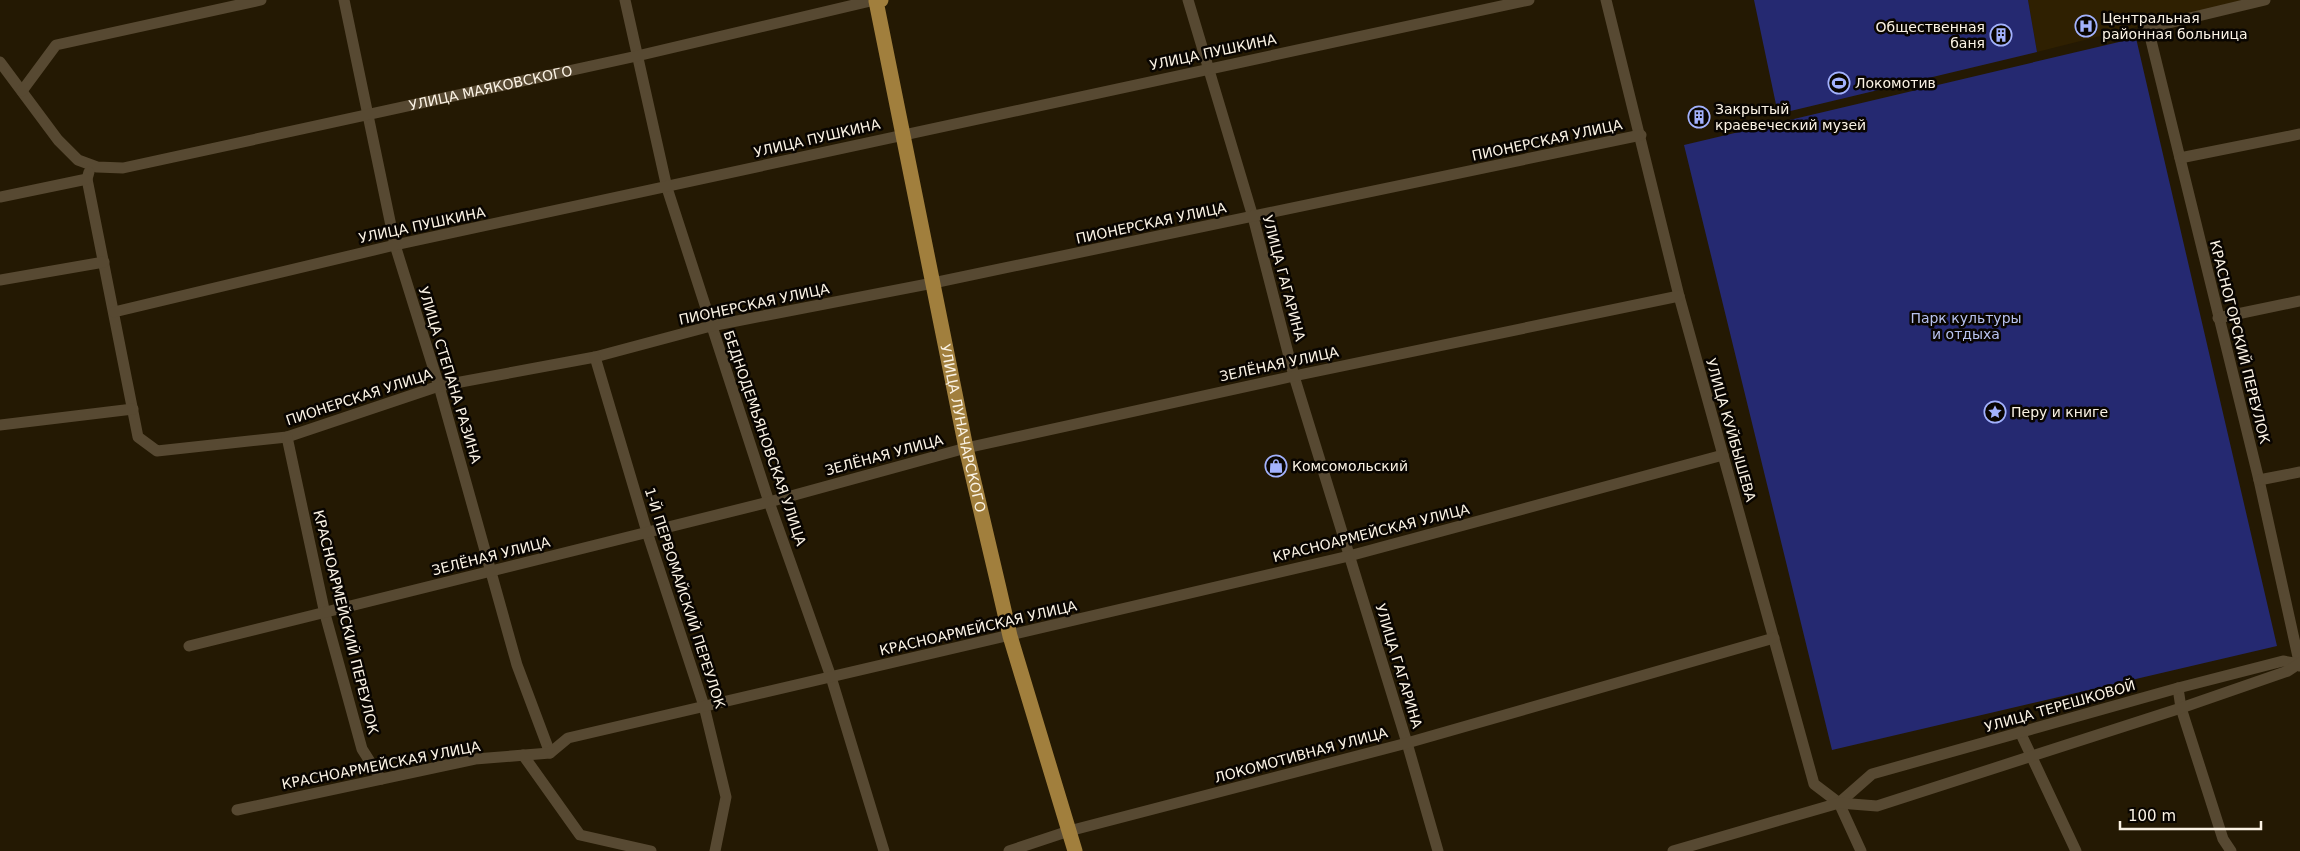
<svg xmlns="http://www.w3.org/2000/svg" width="2300" height="851" viewBox="0 0 2300 851" font-family="'DejaVu Sans',sans-serif">
	<style>
		.built { fill: #2f2001 }
		.green { fill: #252971 }
		.lines { fill: none; stroke-linecap: round; stroke-linejoin: round }
		.minor { stroke: #574932; stroke-width: 11 }
		.major { stroke: #a17f3d; stroke-width: 15 }
		.labels { text-anchor: middle; stroke-width: 5; stroke-linejoin: round; paint-order: stroke }
		.poi-label { font-size: 14px; fill: #fbf3e5; stroke: #090501; text-anchor: start }
		.street-label { font-size: 14px; fill: #fbf3e5; stroke: #090501 }
		.park-label { font-size: 14px; fill: #b8c2ee; stroke: #090501 }
	</style>
	<rect width="100%" height="100%" fill="#241903"/>
	<path class="built" d="M2028,0H2243L2037,52Z"/>
	<path class="green" d="M1754,0H2028L2037,52L1778,114Z
		M2136,38L2277,646L1832,750L1684,145Z"/>
	<g class="lines">
		<g class="minor">
			<path d="M344,0L395,245L439,386L517,665L550,753"/>
			<path d="M625,0L667,188L769,502L831,677L884,851"/>
			<path d="M1188,0L1253,217L1294,376L1407,743L1438,851"/>
			<path d="M1606,0L1679,296L1814,784L1839,803L1861,851"/>
			<path d="M2265,0L2148,28L2259,480L2300,666"/>
			<path id="s1" d="M0,62L58,140L78,160L97,167L123,168L637,56L875,0"/>
			<path d="M22,91L56,45L261,0"/>
			<path d="M2180,158L2300,134"/>
			<path d="M87,179L138,437L157,451L287,437L439,386L595,357L711,326L933,283L1641,135"/>
			<path d="M0,197L87,179L89,172"/>
			<path d="M0,280L104,262"/>
			<path d="M114,312L395,245L1529,0"/>
			<path d="M2218,318L2300,301"/>
			<path d="M595,357L647,532L704,706L726,797L715,851"/>
			<path d="M0,425L133,409"/>
			<path d="M287,437L325,614L362,749L381,779"/>
			<path d="M2259,480L2300,472"/>
			<path d="M189,646L769,502L966,448L1294,376L1679,296"/>
			<path d="M2178,688L2181,708L2223,839L2231,851"/>
			<path d="M2020,732L2076,851"/>
			<path d="M523,755L580,835L651,851"/>
			<path d="M1839,803L1872,774L2178,688L2283,661L2299,664"/>
			<path d="M237,810L475,759L550,753L568,738L1349,556L1723,455"/>
			<path d="M1009,851L1069,831L1407,743L1774,638"/>
			<path d="M1673,851L1839,803L1877,806L2181,708L2288,671L2300,663"/>
		</g>
		<path class="major" id="s2" d="M881,0L876,1L966,448L998,584L1010,636L1075,851"/>
	</g>
	<defs>
		<g id="hospital-ring" transform="scale(1.125)"><circle r="9.5" fill="#090501" stroke="#a3b2fd" stroke-width="1.5"/><path d="M-5-5h3v3.5h4V-5h3V5h-3V1.5h-4V5h-3Z" fill="#a3b2fd"/></g>
		<g id="building-ring" transform="scale(1.125)"><circle r="9.5" fill="#090501" stroke="#a3b2fd" stroke-width="1.5"/><path d="M-4-6H4V6H1V3H-1V6H-4ZM-2.5-4.3h1.7v1.8h-1.7ZM.8-4.3h1.7v1.8H.8ZM-2.5-1h1.7V.8h-1.7ZM.8-1h1.7V.8H.8Z" fill="#a3b2fd"/></g>
		<g id="stadium-ring" transform="scale(1.125)"><circle r="9.5" fill="#090501" stroke="#a3b2fd" stroke-width="1.5"/><path d="M0-5a6.5 5 0 1 0 0 10a6.5 5 0 1 0 0-10ZM-3.5-1.8h7v3.6h-7Z" fill="#a3b2fd"/></g>
		<g id="sight-ring" transform="scale(1.125)"><circle r="9.5" fill="#090501" stroke="#a3b2fd" stroke-width="1.5"/><path d="M0-6L1.8-2.2L6-1.7L2.9 1.2L3.7 5.4L0 3.3L-3.7 5.4L-2.9 1.2L-6-1.7L-1.8-2.2Z" fill="#a3b2fd"/></g>
		<g id="shop-ring" transform="scale(1.125)"><circle r="9.5" fill="#090501" stroke="#a3b2fd" stroke-width="1.5"/><path d="M-5-2.5h2.3a2.7 3.5 0 0 1 5.4 0H5L5.5 6h-11ZM-1.5-2.5h3a1.5 2.3 0 0 0-3 0Z" fill="#a3b2fd"/></g>
	</defs>
	<g fill-rule="evenodd">
		<use href="#hospital-ring" x="2086" y="26"/>
		<use href="#building-ring" x="2001" y="35"/>
		<use href="#stadium-ring" x="1839" y="83"/>
		<use href="#building-ring" x="1699" y="117"/>
		<use href="#sight-ring" x="1995" y="412"/>
		<use href="#shop-ring" x="1276" y="466"/>
	</g>
	<g class="labels">
		<g class="poi-label">
			<text x="2102" y="23">Центральная<tspan x="2102" dy="16">районная больница</tspan></text>
			<text x="1985" y="32" text-anchor="end">Общественная<tspan x="1985" dy="16">баня</tspan></text>
			<text x="1855" y="88">Локомотив</text>
			<text x="1715" y="114">Закрытый<tspan x="1715" dy="16">краевеческий музей</tspan></text>
			<text x="2011" y="417">Перу и книге</text>
			<text x="1292" y="471">Комсомольский</text>
		</g>
		<g class="street-label">
			<text transform="translate(1213 52) rotate(-12)" y="5">УЛИЦА ПУШКИНА</text>
			<text dy="5" stroke="none"><textPath href="#s1" startOffset="548">УЛИЦА МАЯКОВСКОГО</textPath></text>
			<text transform="translate(817 138) rotate(-13)" y="5">УЛИЦА ПУШКИНА</text>
			<text transform="translate(1547 140) rotate(-12)" y="5">ПИОНЕРСКАЯ УЛИЦА</text>
			<text transform="translate(1151 223) rotate(-12)" y="5">ПИОНЕРСКАЯ УЛИЦА</text>
			<text transform="translate(422 225) rotate(-12)" y="5">УЛИЦА ПУШКИНА</text>
			<text transform="translate(1284 278) rotate(75)" y="5">УЛИЦА ГАГАРИНА</text>
			<text transform="translate(754 304) rotate(-12)" y="5">ПИОНЕРСКАЯ УЛИЦА</text>
			<text transform="translate(2240 342) rotate(76)" y="5">КРАСНОГОРСКИЙ ПЕРЕУЛОК</text>
			<text transform="translate(1279 364) rotate(-12)" y="5">ЗЕЛЁНАЯ УЛИЦА</text>
			<text transform="translate(450 375) rotate(73)" y="5">УЛИЦА СТЕПАНА РАЗИНА</text>
			<text transform="translate(359 397) rotate(-18)" y="5">ПИОНЕРСКАЯ УЛИЦА</text>
			<text dy="5" stroke="none"><textPath href="#s2" startOffset="441">УЛИЦА ЛУНАЧАРСКОГО</textPath></text>
			<text transform="translate(1731 430) rotate(74)" y="5">УЛИЦА КУЙБЫШЕВА</text>
			<text transform="translate(765 438) rotate(71)" y="5">БЕДНОДЕМЬЯНОВСКАЯ УЛИЦА</text>
			<text transform="translate(884 455) rotate(-15)" y="5">ЗЕЛЁНАЯ УЛИЦА</text>
			<text transform="translate(1371 533) rotate(-14)" y="5">КРАСНОАРМЕЙСКАЯ УЛИЦА</text>
			<text transform="translate(491 556) rotate(-14)" y="5">ЗЕЛЁНАЯ УЛИЦА</text>
			<text transform="translate(685 598) rotate(72)" y="5">1-Й ПЕРВОМАЙСКИЙ ПЕРЕУЛОК</text>
			<text transform="translate(346 622) rotate(76)" y="5">КРАСНОАРМЕЙСКИЙ ПЕРЕУЛОК</text>
			<text transform="translate(978 628) rotate(-13)" y="5">КРАСНОАРМЕЙСКАЯ УЛИЦА</text>
			<text transform="translate(1399 666) rotate(73)" y="5">УЛИЦА ГАГАРИНА</text>
			<text transform="translate(2060 706) rotate(-16)" y="5">УЛИЦА ТЕРЕШКОВОЙ</text>
			<text transform="translate(1301 755) rotate(-15)" y="5">ЛОКОМОТИВНАЯ УЛИЦА</text>
			<text transform="translate(381 765) rotate(-11)" y="5">КРАСНОАРМЕЙСКАЯ УЛИЦА</text>
		</g>
		<g class="park-label">
			<text x="1966" y="323">Парк культуры<tspan x="1966" dy="16">и отдыха</tspan></text>
		</g>
	</g>
	<path d="M2120 821v8h141v-8" fill="none" stroke="#fbf3e5" stroke-width="2.5"/>
	<text x="2128" y="821" font-size="15" fill="#fbf3e5" stroke="#090501" stroke-width="4" paint-order="stroke">100 m</text>
</svg>
